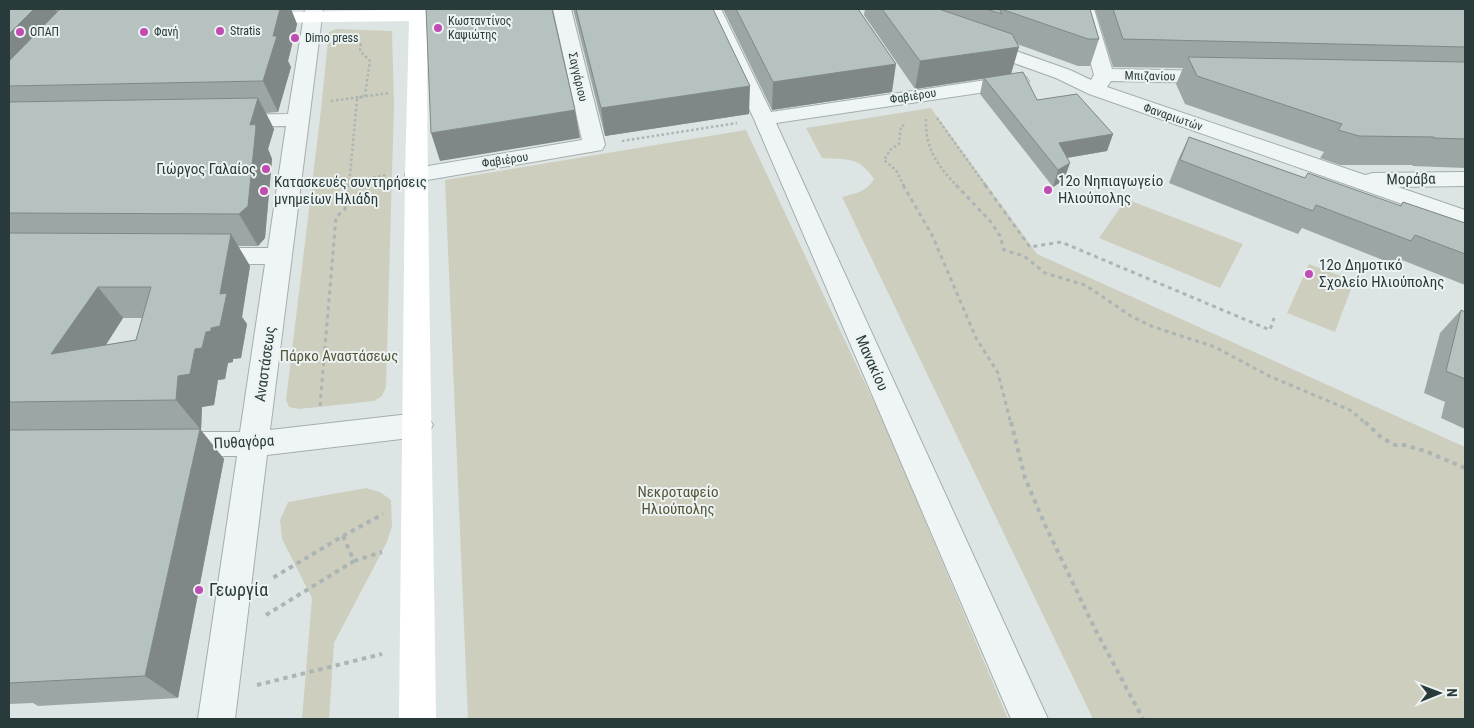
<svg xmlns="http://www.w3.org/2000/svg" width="1474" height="728" viewBox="0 0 1474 728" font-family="'Roboto Condensed',sans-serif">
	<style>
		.green { fill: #cecebf }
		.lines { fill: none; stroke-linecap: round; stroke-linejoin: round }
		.street-casing { stroke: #a3aead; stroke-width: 2 }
		.path-far2 { stroke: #abb5b4; stroke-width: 2.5; stroke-dasharray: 2.5 2.5; stroke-linecap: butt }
		.path-far1 { stroke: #abb5b4; stroke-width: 3; stroke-dasharray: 4 4; stroke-linecap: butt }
		.path { stroke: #abb5b4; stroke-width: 4; stroke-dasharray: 4.5 4.5; stroke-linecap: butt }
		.street { fill: #eff4f4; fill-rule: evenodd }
		.secondary { fill: #fff; fill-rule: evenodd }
		.wall { fill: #9ca7a5; fill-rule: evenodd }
		.shaded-wall { fill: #7f8886 }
		.building { fill: #b5c2c0; stroke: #7f8886; fill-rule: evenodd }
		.poi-dot { fill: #c04cb1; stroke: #ecf3f2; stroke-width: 2 }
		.labels { text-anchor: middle; stroke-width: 4; stroke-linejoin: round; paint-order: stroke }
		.far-poi-label { font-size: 12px; fill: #283a39; stroke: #ecf3f2; text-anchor: start }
		.far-street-label { font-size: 12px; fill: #283a39; stroke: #ecf3f2 }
		.poi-label { font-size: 15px; fill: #283a39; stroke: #ecf3f2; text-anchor: start }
		.street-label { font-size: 15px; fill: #283a39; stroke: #ecf3f2 }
		.park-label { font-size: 15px; fill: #525537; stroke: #ecf3f2 }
		.near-poi-label { font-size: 18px; fill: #283a39; stroke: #ecf3f2; text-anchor: start }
	</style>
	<rect width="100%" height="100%" fill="#dde5e4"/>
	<path class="green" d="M336,29L392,31L394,105L386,387L382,396L374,401L299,409L289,407L286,400L320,118L329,32Z
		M931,108L1037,254L1465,447V719H1093L842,197C854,194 868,191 874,179C858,156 848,160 822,158L806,128Z
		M746,130L887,430L1008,719H468L445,180Z
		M1126,199L1243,244L1220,288L1099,238Z
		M1309,264L1354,281L1335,332L1287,313Z
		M366,488L380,492L391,500L392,526L387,542L334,643L329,719H302L312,598L282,539L280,520L288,502Z"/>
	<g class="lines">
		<g class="street-casing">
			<path id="street" d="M305,9H323L270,430L418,413L428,417L433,425L428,433L418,437L267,455L235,719H198L237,456H175L165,453L160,444L165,435L175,432H240L265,264H208L199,262L196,256L199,250L208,248H268L286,126L233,127L226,125L223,121L226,117L233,115L288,114Z
				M553,9H571L605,145L602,150L416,182L408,180L405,175L408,170L416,168L582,140Z
				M703,9H721L771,112L1019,75L1026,77L1029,81L1026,85L1019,87L776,123L1048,719H1011L754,119Z
				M1076,9H1094L1112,69L1215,71L1222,73L1225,77L1222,81L1215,83L1111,81L1107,87L1365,175L1373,173L1465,172V186L1398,187L1465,210V226L1089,94L1056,78L974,49L972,45L974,41L981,39L988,41L1070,70L1091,80L1094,75Z"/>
		</g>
		<path class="path-far2" d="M331,101L389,93
			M937,118L986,186
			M926,119C925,148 937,165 957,186
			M622,141L737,123
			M329,186L386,175
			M349,186L357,99L365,95L370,61L360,51L361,41
			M904,186L896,170L884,160L891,149L899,144L901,126L906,125"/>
		<path class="path-far1" d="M903,185L932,235L976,338L998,373L1011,424
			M956,185L991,222L1000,236L1004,250L1024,256L1045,273L1085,285L1131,316L1151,326L1215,347L1269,376L1352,411L1366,424
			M985,185L1030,247L1061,242L1270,330L1274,318
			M318,188L336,185
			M320,406L336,217L345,209L349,185"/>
		<path class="path" d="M1011,422L1025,478L1045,525L1095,629L1143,719
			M1365,422L1382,438L1395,445H1404L1425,451L1465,468
			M343,536L383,514
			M354,561L382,552
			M266,615L354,561L343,536L271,579
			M257,685L382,654"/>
		<use href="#street" class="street"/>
		<path class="secondary" d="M427,9C427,246 433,482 436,719H399L405,175L409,21L258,23L252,22L249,18L252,14L258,13Z"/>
	</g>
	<path class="wall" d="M9,9H299H291L297,24L288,61L291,67L278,112L266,113L274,129L268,149L272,159L265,238L258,246H238L250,266L242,317L247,324L241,358L233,359V362L228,363L225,379L218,380L214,405L202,407L201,430L224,459L178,698L38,706L33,703L9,704ZM123,318H142L136,340L106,345Z
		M573,9H713L749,114L605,136Z
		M723,9H858L892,92L772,110Z
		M865,9H1090L1099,39L1090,66H1078L1017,44L1011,74L1037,100L1113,134L1107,151L1067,158L1064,180L1053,187L980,94L983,79L915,89L864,15Z
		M1095,9H1465V168L1412,166L1413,165H1340L1320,158L1324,152L1185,104L1176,84L1183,68L1113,67Z
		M1189,137L1305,178L1400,206L1403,202L1465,223V285L1397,258L1393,264L1302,228L1298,234L1169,183L1178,160Z
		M1465,307V429L1441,418L1445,402L1424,393L1440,333L1461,310L1464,312Z"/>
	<path class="shaded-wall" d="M34,9H55L66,26L9,86V34Z
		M280,9H291L297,24L288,61L291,67L278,112L263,81L273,36Z
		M1019,47L1011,74L915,89L920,61Z
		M896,64L892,92L772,110L773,82Z
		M750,86L749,114L605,136L601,108Z
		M258,98L274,129L268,149L272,159L265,238L258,246L239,214L250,125Z
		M575,110L580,138L440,161L431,133Z
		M1113,134L1107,151L1054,160L1059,143Z
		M1070,163L1064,180L1053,187L1058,170Z
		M231,234L250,266L242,317L247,324L241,358L233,359V362L228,363L225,379L218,380L214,405L202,407L201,430L176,400L178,376L195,349L220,294Z
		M98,287L123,318L80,385L51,354Z
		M200,429L224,459L178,698L145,676Z"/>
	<path class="building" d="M9,9H34L9,34Z
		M60,9H280L273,36H277L263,81L9,86V61Z
		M426,9H552L575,110L431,133Z
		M576,9H713L750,86L601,108Z
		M736,9H858L896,64L773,82Z
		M882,9H939L1012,34L1019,47L920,61Z
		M986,9H999L1002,14Z
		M1001,9H1090L1099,39H1088Z
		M1113,9H1465V47L1123,39Z
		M1188,57L1465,62V139L1433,138L1434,137L1359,136L1338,130L1342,124L1197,76Z
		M1023,72L1037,100L1077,94L1113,134L1059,143L1070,163L1058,170L984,78Z
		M258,98L250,125L255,124L256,127L248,206L239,214L9,213V102Z
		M1189,137L1305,178L1308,173L1401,206L1403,202L1465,223V254L1415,235L1411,241L1316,205L1313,211L1180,160Z
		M9,233L231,234L220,294L227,293L220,326L211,328V331L206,332L202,348L195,349L190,374L178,376L176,400L9,402ZM98,287H151L136,340L51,354Z
		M1461,310L1465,312V379L1446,371Z
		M200,429L145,676L9,683V430Z"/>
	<g class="poi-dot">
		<circle cx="438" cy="28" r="5"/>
		<circle cx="220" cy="31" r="5"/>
		<circle cx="20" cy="32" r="5"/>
		<circle cx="144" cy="32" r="5"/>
		<circle cx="295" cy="38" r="5"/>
		<circle cx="266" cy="169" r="5"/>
		<circle cx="1048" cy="190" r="5"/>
		<circle cx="264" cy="191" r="5"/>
		<circle cx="1309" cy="274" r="5"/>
		<circle cx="199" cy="590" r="5"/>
	</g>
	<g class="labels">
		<g class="far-poi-label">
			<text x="448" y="25">Κωσταντίνος<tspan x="448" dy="14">Καψιώτης</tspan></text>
			<text x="230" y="35">Stratis</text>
			<text x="30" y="36">ΟΠΑΠ</text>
			<text x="154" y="36">Φανή</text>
			<text x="305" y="42">Dimo press</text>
		</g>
		<g class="far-street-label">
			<text transform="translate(1150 76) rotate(1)" y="4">Μπιζανίου</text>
			<text transform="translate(578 77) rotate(77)" y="4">Σαγγάριου</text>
			<text transform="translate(913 96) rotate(-9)" y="4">Φαβιέρου</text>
			<text transform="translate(1173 117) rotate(19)" y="4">Φαναριωτών</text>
			<text transform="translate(505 160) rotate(-9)" y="4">Φαβιέρου</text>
		</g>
		<g class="poi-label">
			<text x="256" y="174" text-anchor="end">Γιώργος Γαλαίος</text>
			<text x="1058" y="186">12ο Νηπιαγωγείο<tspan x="1058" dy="17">Ηλιούπολης</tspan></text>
			<text x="274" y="187">Κατασκευές συντηρήσεις<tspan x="274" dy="17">μνημείων Ηλιάδη</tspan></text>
			<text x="1319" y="270">12ο Δημοτικό<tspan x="1319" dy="17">Σχολείο Ηλιούπολης</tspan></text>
		</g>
		<g class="street-label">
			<text transform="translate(1411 179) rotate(-1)" y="5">Μοράβα</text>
			<text transform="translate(872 363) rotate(66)" y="5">Μανακίου</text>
			<text transform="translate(265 364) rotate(-82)" y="5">Αναστάσεως</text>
			<text transform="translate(244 442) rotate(-3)" y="5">Πυθαγόρα</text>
		</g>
		<g class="park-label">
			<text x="339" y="361">Πάρκο Αναστάσεως</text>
			<text x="678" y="497">Νεκροταφείο<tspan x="678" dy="17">Ηλιούπολης</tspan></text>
		</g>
		<g class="near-poi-label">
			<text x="209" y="596">Γεωργία</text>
		</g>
	</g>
	<rect width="1474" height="728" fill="none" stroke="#283a39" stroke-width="20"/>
	<g transform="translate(1439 693) rotate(89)" stroke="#ecf3f2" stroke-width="4" paint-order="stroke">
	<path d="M0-4L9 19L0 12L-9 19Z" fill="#283a39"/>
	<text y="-8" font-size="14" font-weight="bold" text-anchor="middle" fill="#283a39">N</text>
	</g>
</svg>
